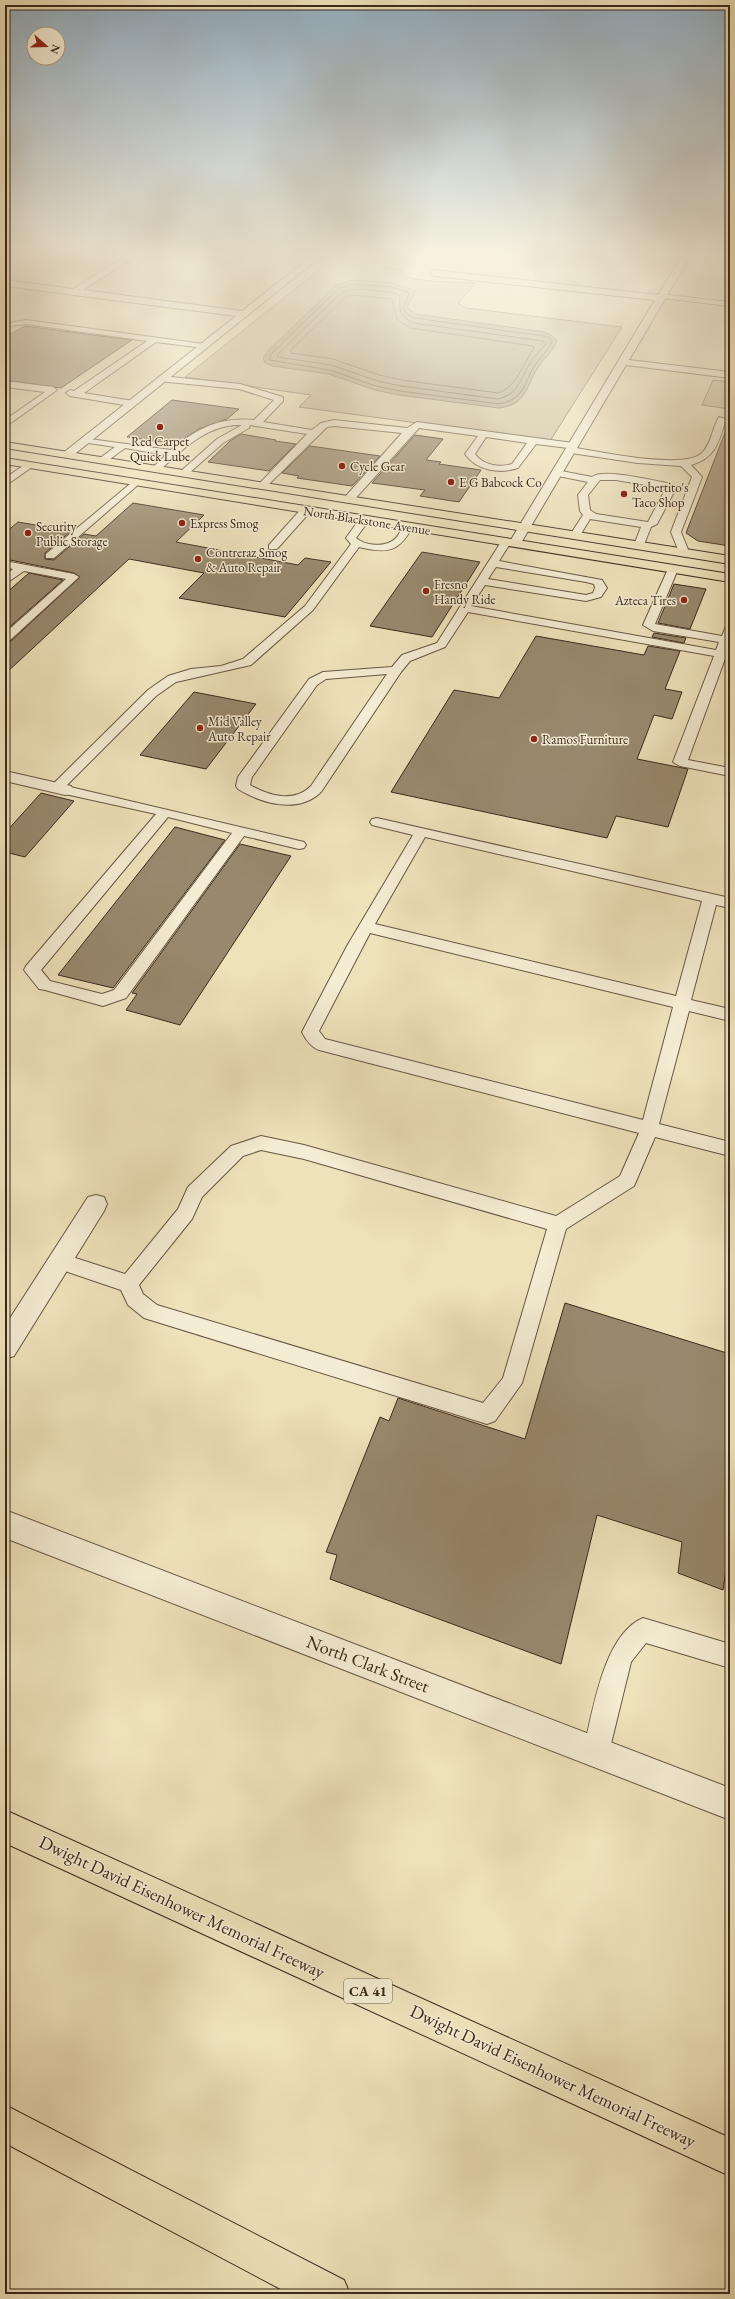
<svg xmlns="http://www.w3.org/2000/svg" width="735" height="2299" viewBox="0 0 735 2299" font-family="'EB Garamond',serif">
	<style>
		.green { fill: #cfc2a0; stroke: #84755e }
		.water { fill: #b1a385; stroke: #81725b }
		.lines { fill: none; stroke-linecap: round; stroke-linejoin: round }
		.shore { stroke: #766650; stroke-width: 1 }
		.building { fill: #98896e; stroke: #3a281b }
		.lane-casing { stroke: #675643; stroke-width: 2 }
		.street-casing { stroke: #675643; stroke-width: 2 }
		.primary-casing { stroke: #3a281b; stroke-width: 2 }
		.highway-casing { stroke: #3a281b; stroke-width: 2 }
		.lane { fill: #f4ecd3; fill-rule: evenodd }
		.street { fill: #f4ecd3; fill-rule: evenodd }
		.primary { fill: #eee2bb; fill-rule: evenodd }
		.highway { fill: #eee2bb; fill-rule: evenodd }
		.poi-dot { fill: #8f2418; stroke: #f4ecd3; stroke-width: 1.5 }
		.labels { text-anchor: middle; stroke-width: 3; stroke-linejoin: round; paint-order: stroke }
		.far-poi-label { font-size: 13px; fill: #3a281b; stroke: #f4ecd3; text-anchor: start }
		.far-street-label { font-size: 13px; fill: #3a281b; stroke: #f4ecd3 }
		.shield { fill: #f4ecd3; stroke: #726352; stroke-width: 1 }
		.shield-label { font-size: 14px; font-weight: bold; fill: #3a281b }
		.near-street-label { font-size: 18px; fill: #3a281b; stroke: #f4ecd3 }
	</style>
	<rect width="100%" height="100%" fill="#eee2bb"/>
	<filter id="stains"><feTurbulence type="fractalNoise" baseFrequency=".005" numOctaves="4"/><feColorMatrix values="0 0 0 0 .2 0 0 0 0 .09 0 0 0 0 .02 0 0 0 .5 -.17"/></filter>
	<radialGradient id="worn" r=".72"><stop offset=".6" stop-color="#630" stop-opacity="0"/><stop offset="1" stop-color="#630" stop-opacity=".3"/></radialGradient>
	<path class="green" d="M335,257L383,262L378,267L403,270L402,273C408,283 462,282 476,283L458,303L466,308L622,327L550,441L299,407L311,395L185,377Z
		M713,380L730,382V409L702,405Z"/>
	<path class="water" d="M352,280L392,283L416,291L407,307L415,314L545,332L551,335L557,341C553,351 545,357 539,366C525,387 528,404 499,408L399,395L375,390L329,374L273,366L265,363L263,358L269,350L336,285Z"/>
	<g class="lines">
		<path class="shore" d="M353,284L391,287L408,292L409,295L403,308L407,314L414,318L544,336L550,338L552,342C548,351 540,357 535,365C523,384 525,399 499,404L400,391L376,386L330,370L269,360L272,353L338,289Z
			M354,289L390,292L400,295C399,310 399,315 413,323L543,341L546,344C541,350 534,356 530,363C520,379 519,394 498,399L401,386L378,381L331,365L278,357V354L341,293Z
			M354,295L392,299L397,319L410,328L533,346L534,348C523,363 517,387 498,393L402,380L379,375L333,359L291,353V350L344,298Z"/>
	</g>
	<path class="building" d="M25,326L70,332L132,340L61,388L5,380V337Z
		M172,400L239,409L227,419L199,429L176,444L127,437Z
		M728,425H730V546L698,541L686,533Z
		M241,434L276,440L275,441L296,444L269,471L208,462L230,441Z
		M415,435L443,439L426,460L441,462L439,464L481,470L459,502L420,496L425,490L372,483Z
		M310,446L380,456L352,486L297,478L299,476L282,473Z
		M133,503L204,515L176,542L298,565L305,558L331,562L285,617L179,598L204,573L129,559L5,674V643L10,642L80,577L74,573L5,559V533L18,522L71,531L45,553V559L54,560L84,534L96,536Z
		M422,552L480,562L432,637L370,626Z
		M29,573L63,580L5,631V594Z
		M674,584L706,589L690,629L658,623Z
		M654,633L686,638L684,643L652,637Z
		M536,636L644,655L648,646L680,651L665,689L682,692L672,719L654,715L637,759L688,769L668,827L616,816L607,838L391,792L454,690L499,698Z
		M194,692L256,704L206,769L140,755Z
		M41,793L74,801L25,857L5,852V833Z
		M175,827L225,840L113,988L58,975Z
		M240,844L291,856L180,1025L126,1010L137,994L132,993Z
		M565,1303L730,1354V1542L723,1590L678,1573L682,1542L597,1515L561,1664L330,1579L337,1555L326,1552L380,1417L389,1421L398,1398L525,1439Z"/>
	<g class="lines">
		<g class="lane-casing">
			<path id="lane" d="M659,294L730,302V306L662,298H659Z
				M26,320L204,344L208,346L204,348L156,342L84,393L133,401L134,403L130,406L70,396L66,393L70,390L74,391L147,341L26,324L9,326L5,324Z
				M161,376L240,384L283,397V401L263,422L312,430L321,423L334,420L407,428L417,422L573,443L578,446L576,448C601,452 685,470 702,453C712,443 712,428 719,417L726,419C719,441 716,458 691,465L702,477L681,532L689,552L684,555L679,552L671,532L692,477L681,466L638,463L571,453L568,452V448L536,444L518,468C499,474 477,471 465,454L478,436L419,428L353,501L349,502L344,499L345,497L402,433L334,426L327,427L265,488L262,489L257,486L259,484L307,434L250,425L249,428L223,443L187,475H181V471L217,439L242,425C208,423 182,450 159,471L156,472L151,469L166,455L125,448L106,462H100V458L115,447L82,442V438L171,450C198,428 219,417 254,420L274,400L239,389L158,381L157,379ZM486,437L527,443L512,464C499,468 483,465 475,454Z
				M5,381L53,387L57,390L5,427V420L45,392L5,387Z
				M29,462L34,465L32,467L5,486V478Z
				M556,470L592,477C603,468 653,481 667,483L670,484L674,492L657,524L651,527L643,547L639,548L634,545L641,527L590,519L579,537L575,538L570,535L583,515L580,511L578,495L588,482L553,475L551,473ZM600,480H616L663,488L664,492L648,522L596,514L590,510L588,495Z
				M136,479L139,480V484L54,558H46V554Z
				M306,507L310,508V512L277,549H269V545L302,508Z
				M365,516L370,519L356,538C365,546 387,548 396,538C400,534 401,528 404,524L408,523L413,526C399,552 388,554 359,547L313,610L251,665L176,682L156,696L66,786L304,842L306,845L304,848L299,849L244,836L126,998L103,1006L45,990L39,989L24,970L26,966L156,814L56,792L49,788L148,690L168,676L191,669L221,666L243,659L305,606L351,544L346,538L361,517ZM168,817L232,833L114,990L102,994L50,981L41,970Z
				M506,539L511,542L499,561L602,580L607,588L601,597L586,601L485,585L471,606L716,650L719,642L653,631L643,625L668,569L669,567H677L678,569L655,624L722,636L726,626L730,625V645L688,760L730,768V776L680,766L673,762L714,656L468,612L445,647L410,661L401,672L321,792C299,814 262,804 238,789L236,786L238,777L309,679L323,672L392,667L402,655L437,643L501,542ZM496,567L586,582L594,584L595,588L593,593L586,595L488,579ZM387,674L311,786C294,803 269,796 250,785L252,777L317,685L326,679Z
				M5,561L74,574L79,577L9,641L5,642V633L66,579L24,571L5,584V576L13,569L5,567Z
				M377,818L730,898V908L716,905L691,1000L730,1009V1021L689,1011L659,1124L730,1142V1156L655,1137L634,1186L566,1229L522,1383L495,1421L487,1424L144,1318L128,1305L121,1290L53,1267L50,1261L53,1255L60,1253L125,1274L178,1209L188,1187L231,1146L261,1136L304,1145L556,1216L620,1176L639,1133L319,1050C311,1047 306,1040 302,1032L347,946L413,835L372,825L370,822L372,819ZM425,837L702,901L676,996L375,924ZM370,933L673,1007L643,1120L325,1039L319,1031ZM261,1150L304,1159L547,1229L503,1378L483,1403L157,1305L143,1294L139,1285L192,1219L202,1197L243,1156Z
				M643,1618L730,1644V1668L646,1643L631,1662L609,1752L605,1761L596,1765L587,1761L583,1752C593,1712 603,1635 643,1618Z"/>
		</g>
		<g class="street-casing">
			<path id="street" d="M131,253H141L83,290L242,311L316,253H325L71,457H63L61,455L63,453L236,316L5,286V280L73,289Z
				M684,253H692L629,360L730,372V378L626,365L521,543L520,546H510L509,543L655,300L434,276L430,273L434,270L658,295Z
				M5,771L71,786L73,790L71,794L65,795L5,781Z
				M96,1195L104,1197L107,1204L104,1211L14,1356L5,1359V1326L88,1197Z
				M5,1510L730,1788V1820L5,1538Z"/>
		</g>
		<g class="primary-casing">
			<path id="primary" d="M5,442L730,556V564L5,448Z
				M5,458L730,574V582L5,464Z"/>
		</g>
		<g class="highway-casing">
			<path id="highway" d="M5,1810L730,2138V2176L5,1843Z
				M5,2105L344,2280L350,2294H290L5,2143Z"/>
		</g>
		<use href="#lane" class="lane"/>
		<use href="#street" class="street"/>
		<use href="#primary" class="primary"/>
		<use href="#highway" class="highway"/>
	</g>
	<linearGradient id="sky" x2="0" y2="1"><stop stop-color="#92adc0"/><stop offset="0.44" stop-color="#f7f2e0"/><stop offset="1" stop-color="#f7f2e0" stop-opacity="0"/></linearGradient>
	<rect width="735" height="575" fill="url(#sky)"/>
	<g class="poi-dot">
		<circle cx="160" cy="427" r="4"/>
		<circle cx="342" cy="466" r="4"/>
		<circle cx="451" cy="482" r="4"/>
		<circle cx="624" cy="494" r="4"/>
		<circle cx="182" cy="523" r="4"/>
		<circle cx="28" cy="533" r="4"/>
		<circle cx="198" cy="559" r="4"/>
		<circle cx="426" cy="591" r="4"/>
		<circle cx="684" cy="600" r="4"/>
		<circle cx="200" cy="728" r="4"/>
		<circle cx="534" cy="739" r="4"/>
	</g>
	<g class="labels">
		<g class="far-poi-label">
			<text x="160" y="446" text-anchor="middle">Red Carpet<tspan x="160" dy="15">Quick Lube</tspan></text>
			<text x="350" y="471">Cycle Gear</text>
			<text x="459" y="487">E G Babcock Co</text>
			<text x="632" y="492">Robertito's<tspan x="632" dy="15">Taco Shop</tspan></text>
			<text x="190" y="528">Express Smog</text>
			<text x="36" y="531">Security<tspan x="36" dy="15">Public Storage</tspan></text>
			<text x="206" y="557">Contreraz Smog<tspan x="206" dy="15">&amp; Auto Repair</tspan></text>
			<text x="434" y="589">Fresno<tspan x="434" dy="15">Handy Ride</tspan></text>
			<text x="676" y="605" text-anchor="end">Azteca Tires</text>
			<text x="208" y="726">Mid Valley<tspan x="208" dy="15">Auto Repair</tspan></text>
			<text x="542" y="744">Ramos Furniture</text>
		</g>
		<g class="far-street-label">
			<text transform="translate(367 520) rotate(9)" y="5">North Blackstone Avenue</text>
		</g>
		<rect class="shield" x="344" y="1979" width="48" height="24" rx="3"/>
		<g class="shield-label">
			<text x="368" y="1996">CA 41</text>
		</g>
		<g class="near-street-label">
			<text transform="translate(368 1664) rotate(21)" y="6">North Clark Street</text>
			<text transform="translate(182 1907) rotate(25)" y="6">Dwight David Eisenhower Memorial Freeway</text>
			<text transform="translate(553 2076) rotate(25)" y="6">Dwight David Eisenhower Memorial Freeway</text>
		</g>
	</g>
	<rect width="735" height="2299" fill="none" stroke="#eee2bb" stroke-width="20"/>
	<rect x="6" y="6" width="723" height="2287" fill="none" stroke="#3a281b" stroke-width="2"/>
	<rect x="10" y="10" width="715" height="2279" fill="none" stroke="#3a281b"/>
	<g transform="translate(46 46) rotate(110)"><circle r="19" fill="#f4ecd3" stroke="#aa9e89"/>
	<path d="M0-3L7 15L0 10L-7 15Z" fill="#8f2418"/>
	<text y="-6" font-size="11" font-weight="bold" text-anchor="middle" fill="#3a281b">N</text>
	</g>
	<rect width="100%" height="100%" filter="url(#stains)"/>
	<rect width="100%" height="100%" fill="url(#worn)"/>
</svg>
